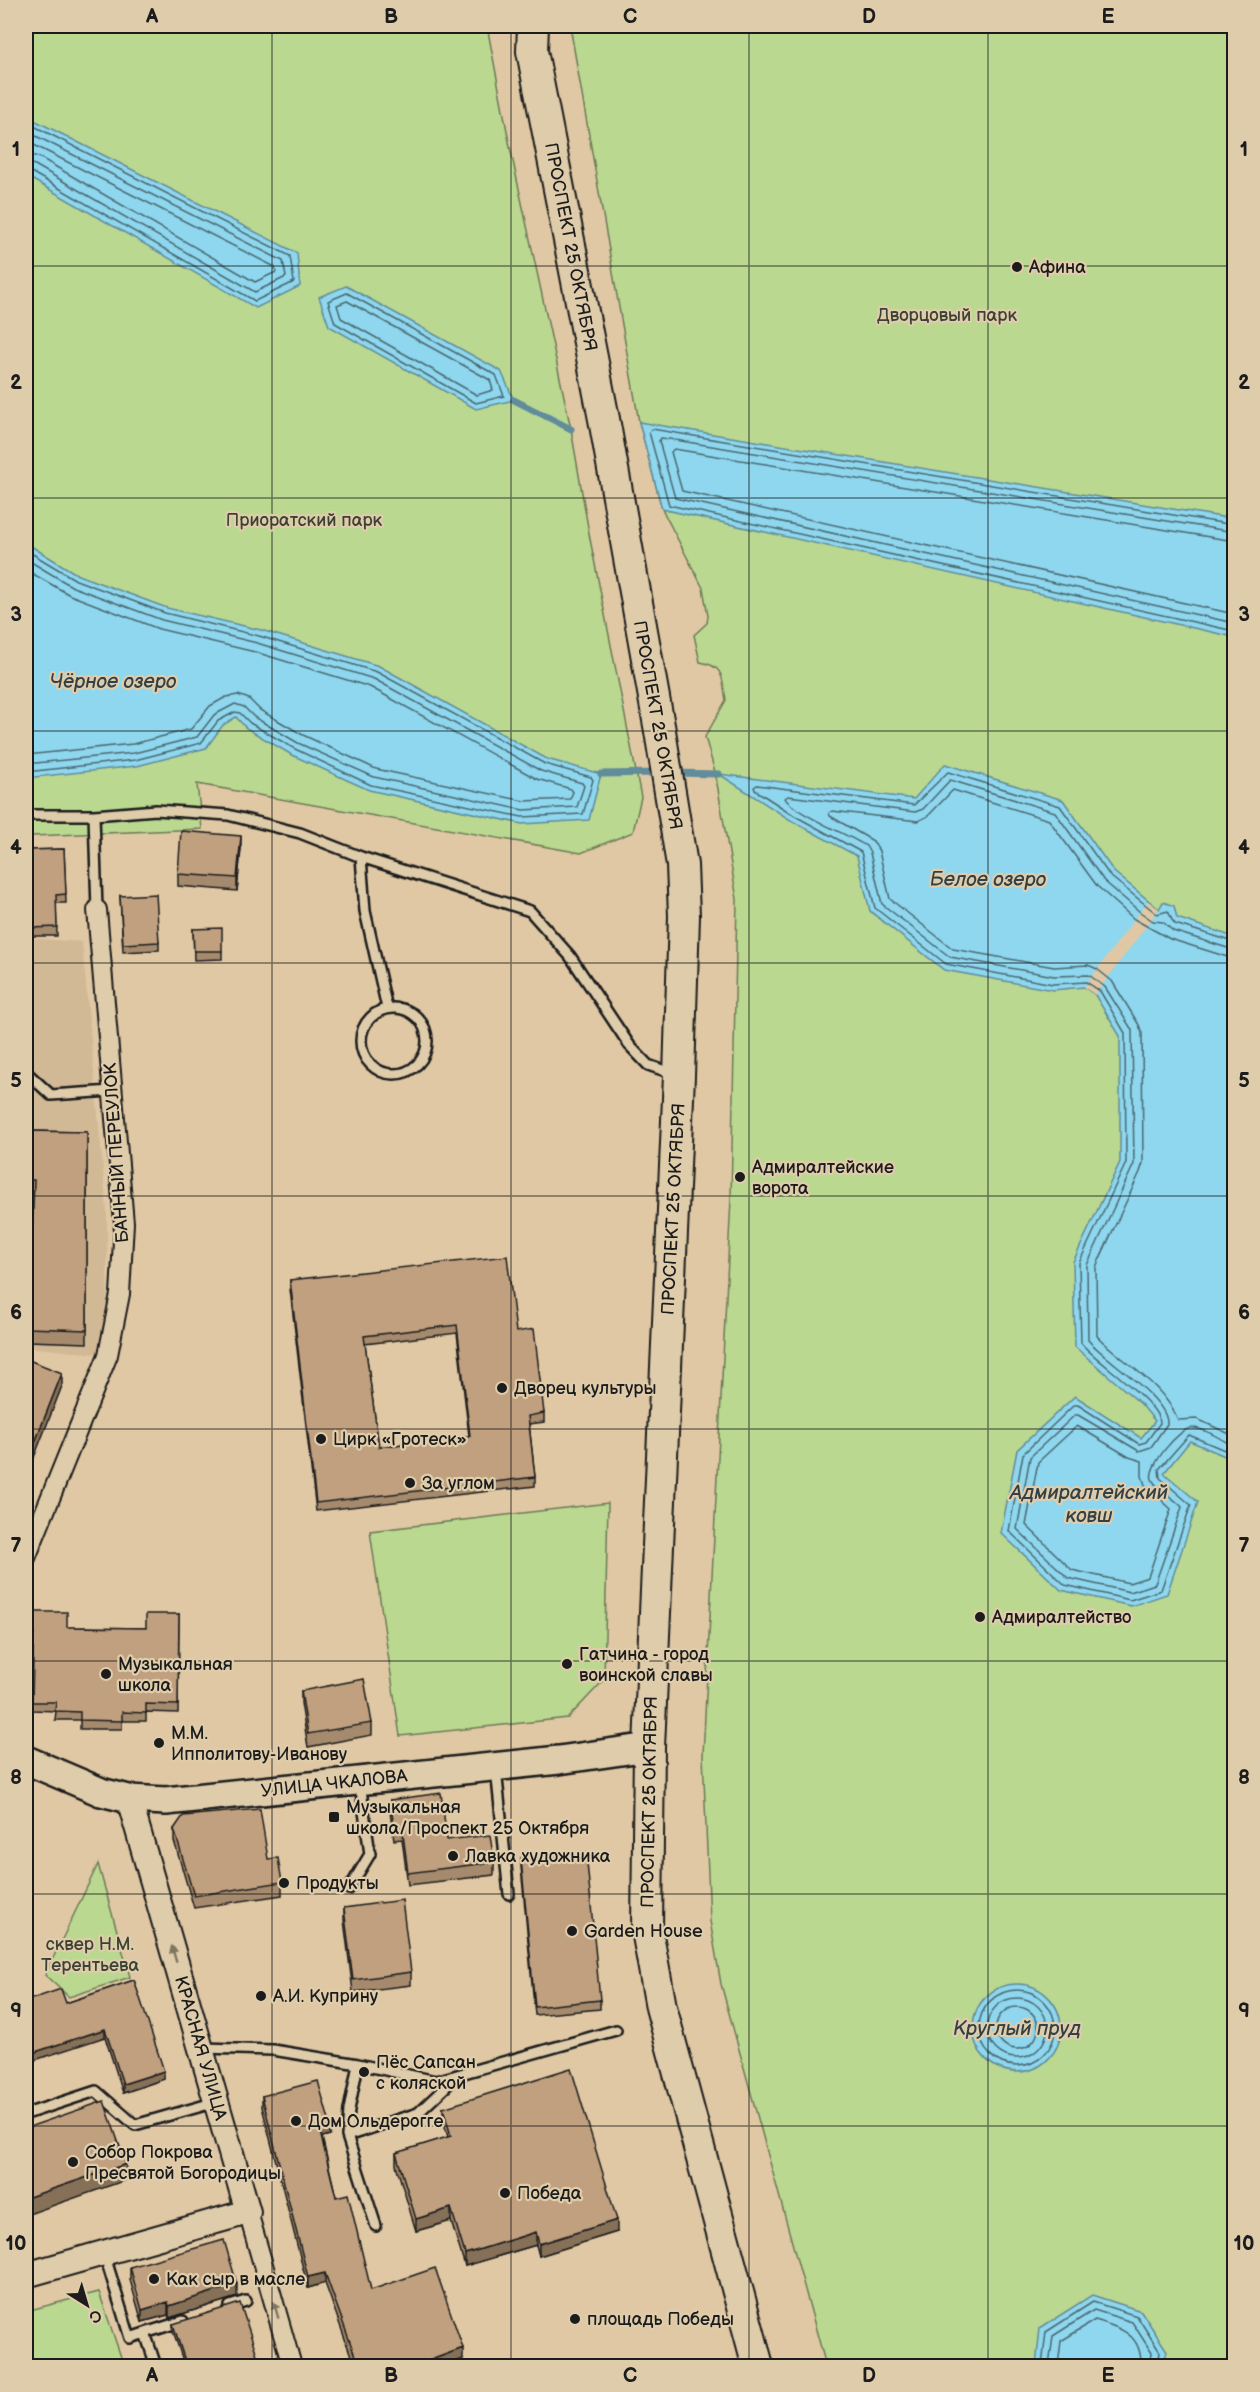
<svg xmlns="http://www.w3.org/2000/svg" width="1260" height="2392" viewBox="0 0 1260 2392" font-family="'Balsamiq Sans',sans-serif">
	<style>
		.built { fill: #d2b996 }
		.green { fill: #bad890; stroke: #6b7a56; stroke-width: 1.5 }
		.water { fill: #8ed7ef; stroke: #608c9b; stroke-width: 1.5 }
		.pier { fill: #e0c8a4 }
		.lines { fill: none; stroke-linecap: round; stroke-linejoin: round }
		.shore { stroke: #4a6770; stroke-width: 1.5 }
		.stream { stroke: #608c9b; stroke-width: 7 }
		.service-casing { stroke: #1c1c1c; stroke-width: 14 }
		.minor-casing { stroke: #1c1c1c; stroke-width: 22 }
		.tertiary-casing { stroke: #1c1c1c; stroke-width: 28 }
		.secondary-casing { stroke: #1c1c1c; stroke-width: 32 }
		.primary-casing { stroke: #1c1c1c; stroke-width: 34 }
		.service { stroke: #dfccaa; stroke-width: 9 }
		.minor { stroke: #dfccaa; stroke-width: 18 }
		.tertiary { stroke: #dfccaa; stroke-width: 24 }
		.secondary { stroke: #dfccaa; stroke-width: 27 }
		.primary { stroke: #dfccaa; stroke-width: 30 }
		.wall { fill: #a58a6d; stroke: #1c1c1c; stroke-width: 1.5; fill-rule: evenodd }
		.shaded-wall { fill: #867059; stroke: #1c1c1c; stroke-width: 1.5 }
		.building { fill: #c0a07f; stroke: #1c1c1c; stroke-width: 1.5; fill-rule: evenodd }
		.oneway { fill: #7e7463 }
		.grid { fill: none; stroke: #1c1c1c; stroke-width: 1.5; stroke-opacity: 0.55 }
		.poi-dot { fill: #1c1c1c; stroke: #dfccaa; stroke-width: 2 }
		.labels { text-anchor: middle; stroke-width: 4.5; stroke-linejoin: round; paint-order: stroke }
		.street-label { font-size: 18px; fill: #1c1c1c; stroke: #dfccaa }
		.poi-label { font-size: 18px; fill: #1c1c1c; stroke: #dfccaa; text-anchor: start }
		.park-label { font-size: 18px; fill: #3c4233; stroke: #dfccaa }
		.water-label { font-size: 20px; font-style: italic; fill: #334146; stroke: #dfccaa }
		.neatline { fill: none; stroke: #1c1c1c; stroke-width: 2 }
		.grid-label { font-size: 20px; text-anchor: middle; font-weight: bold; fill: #1c1c1c }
	</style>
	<rect width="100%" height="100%" fill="#e0c8a4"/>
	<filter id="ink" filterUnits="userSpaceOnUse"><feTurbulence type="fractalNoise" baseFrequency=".0167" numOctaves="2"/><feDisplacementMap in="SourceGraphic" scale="12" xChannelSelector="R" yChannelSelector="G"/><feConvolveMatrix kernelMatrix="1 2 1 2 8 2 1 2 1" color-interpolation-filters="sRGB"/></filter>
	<g filter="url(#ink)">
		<path class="built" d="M26,938L82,942L107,1213L108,1355L26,1347Z"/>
		<path class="green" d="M26,26H487L511,152L571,429L590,539L641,797L633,832L581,853L197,784L202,829L32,836L26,838Z
			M570,26H1234V2366H826L721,1984L710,1921L703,1755L731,1199L737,899L715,772L705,737L726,700C722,679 725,666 700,662L694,635L707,623L708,616L703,588L662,509L639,422Z
			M608,1503L604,1680L568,1718L400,1736L370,1531Z
			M98,1864L130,1977L69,1997L45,1975Z
			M99,2292L124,2366H26V2311Z"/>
		<path class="water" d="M26,116L297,253L300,286L256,308L26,176Z
			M346,286L501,371L514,400L476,409L329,326L319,297Z
			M639,422L1234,519V637L662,509Z
			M26,543L78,575L167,608L261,630L379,666L547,759L601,774L589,820L522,824L369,790L292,755L246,728L236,717L223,725L206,748L137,766L26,778Z
			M945,764L1063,800L1114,872L1159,909L1163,902L1174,906L1177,918L1234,937V1460L1190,1441L1164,1473L1198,1502L1167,1594L1131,1606L1061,1590L1001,1533L1017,1450L1075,1396L1141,1438L1155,1421L1141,1404L1075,1347L1073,1262L1120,1162V1036L1095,995L1084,987L1053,990L944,970L870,911L857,856L792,821L719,774L914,799Z
			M973 2028a44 44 0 1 1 88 0a44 44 0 1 1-88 0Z
			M1092,2295L1141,2311L1167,2351L1163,2366H1036L1040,2328Z"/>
		<path class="pier" d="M1148,901L1159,909L1095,995L1084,987Z"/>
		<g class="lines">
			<path class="shore" d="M26,122L290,256L294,282L255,301L31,172L26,171
				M26,131L283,261L286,277L255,292L35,165L26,163
				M26,141L275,267L276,272L255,282L39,157L26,154
				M347,293L496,375L504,396L476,403L335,323L328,301Z
				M347,301L490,380L493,390L477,395L341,318L337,305Z
				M1234,525L670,432L652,429L649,432L669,505L1234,631
				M1234,532L669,439L661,438L659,441L675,498L1234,623
				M1234,541L674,449L671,452L682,491L1234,614
				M26,550L76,580L165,613L259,636L377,672L545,764L591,777L593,780L583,814L522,817L371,785L295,749L250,723L240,713L235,712L218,721L201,743L135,760L26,772
				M26,559L73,587L162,620L257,643L374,679L541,771L582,783L584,786L577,807L523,810L374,777L298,743L254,717L244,707L235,704L214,715L197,737L134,753L26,764
				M26,570L70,595L159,629L255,652L370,687L537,779L571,789L573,792L570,799L524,801L376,769L303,735L260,710L249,699L238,695L226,697L210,706L191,729L133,744L26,755
				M1234,942L1175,924L1172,920L1168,911L1157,914L1110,876L1060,806L948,772L914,805L757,785L754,787L755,790L795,816L861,852L875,908L946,964L1053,984L1086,982L1100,991L1125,1033L1126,1163L1079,1263L1081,1343C1096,1362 1158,1401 1160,1423L1146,1442L1139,1444L1078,1405H1074L1023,1454L1009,1531L1065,1585L1130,1600L1161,1590L1191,1505L1160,1478L1159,1469L1189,1435L1234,1454
				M1234,950L1173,931L1163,922L1153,921L1140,912L1104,881L1055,812L950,780L923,809L915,812L788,796L785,798C792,812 849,835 866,846L870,853L882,904L950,957L1054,976L1089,975L1105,987L1132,1030L1134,1164L1087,1265L1088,1340C1105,1360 1169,1399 1167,1424L1151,1447L1139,1451L1078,1415H1075L1030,1457L1017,1529L1068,1578L1130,1592L1155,1584L1182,1507C1174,1497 1157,1491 1152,1479C1147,1467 1180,1427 1192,1428C1205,1428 1222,1440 1234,1446
				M1234,959L1170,939L1134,919L1097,886L1049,820L953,790L928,816L918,821L832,811L829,813L830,816L873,841L879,851L890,899L953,949L1054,967L1088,965L1097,969L1112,981L1139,1025L1142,1033L1143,1163L1140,1172L1096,1267L1097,1336C1124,1364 1163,1383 1178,1420L1197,1419L1234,1436
				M1077,1426L1129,1457L1142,1461V1476L1145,1485L1171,1509L1148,1577L1129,1583L1072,1570L1026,1525L1038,1462Z
				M979 2028a38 38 0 1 1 76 0a38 38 0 1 1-76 0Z
				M987 2028a30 30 0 1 1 60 0a30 30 0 1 1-60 0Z
				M996 2028a21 21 0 1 1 42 0a21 21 0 1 1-42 0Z
				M1042,2366L1046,2332L1093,2302L1137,2316L1160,2352L1158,2366
				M1049,2366L1053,2336L1094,2310L1132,2322L1152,2353L1150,2366
				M1058,2366L1061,2341L1095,2320C1122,2328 1142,2335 1141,2366"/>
			<path class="stream" d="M514,400L571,429
				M674,773L719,774
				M601,774L660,773"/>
			<g class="service-casing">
				<path id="service" d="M26,815H94L156,810L228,815L300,833L361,857L530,911L570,956L630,1046L648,1065L674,1074
					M94,815L97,910
					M361,857L365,911L387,1008
					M361 1041a33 33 0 1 1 66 0a33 33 0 1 1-66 0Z
					M26,1072L51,1095L112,1091
					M496,1769L509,1894
					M349,1889L370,1854L360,1783
					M203,2048L273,2050L358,2064L436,2081L616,2030
					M358,2064L349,2110L347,2136L376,2226
					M26,2114L96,2091L135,2125L216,2102
					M347,2136L418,2113L455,2078
					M104,2253L130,2338L145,2333L156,2366
					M230,2306L246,2301
					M145,2333L183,2321"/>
			</g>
			<g class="minor-casing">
				<path id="minor" d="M26,1558L108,1355L120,1294L124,1223L97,910
					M248,2212L292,2366"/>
			</g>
			<g class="tertiary-casing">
				<path id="tertiary" d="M26,2275L248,2212L129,1799"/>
			</g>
			<g class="secondary-casing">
				<path id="secondary" d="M26,1760L101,1792L129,1799L166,1801L559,1760L649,1747"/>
			</g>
			<g class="primary-casing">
				<path id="primary" d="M533,26L532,51L604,419L660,731L682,865L684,916L679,1076L649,1747L647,1930L661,2007L758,2366"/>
			</g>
			<use href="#service" class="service"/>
			<use href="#minor" class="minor"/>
			<use href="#tertiary" class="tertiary"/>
			<use href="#secondary" class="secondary"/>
			<use href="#primary" class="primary"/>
		</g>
		<path class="wall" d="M241,848L237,891L178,886V874Z
			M64,849L66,903H56L57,936H31L28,850Z
			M120,896L159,942V950L123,952Z
			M193,929L222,951V959L194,960Z
			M26,1087V1131L87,1132V1343L27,1341L29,1297L26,1296V1238H32L34,1194H26Z
			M290,1280L516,1332L544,1413V1422L529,1424L535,1477V1486L316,1511L290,1289ZM457,1333L469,1436L379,1447L365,1344Z
			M34,1612L67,1627L146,1628L179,1614L178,1713L146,1712V1721H122V1729H80V1720H55L56,1711L32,1710Z
			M301,1691L372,1723V1735L308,1747L301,1703Z
			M390,1800L447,1840L494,1862V1875L408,1885L402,1839L394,1840L390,1812Z
			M174,1829L268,1859L282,1882V1895L194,1908L174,1841Z
			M521,1859L600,2000V2009L535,2015L521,1867Z
			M344,1908L411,1972V1985L353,1992L344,1920Z
			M134,1980L164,2079L123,2093L105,2037L66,2003Z
			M262,2096L330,2135L322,2137L336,2197L371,2290L463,2359L441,2367H355L325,2283L308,2288L262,2107Z
			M443,2108L617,2232L539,2256L536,2245L465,2266L451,2221L416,2231L396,2165V2153L448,2137L443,2120Z
			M130,2267L237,2297L169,2318L168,2315L142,2322L130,2280Z
			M173,2324L261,2367H185L173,2331Z"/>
		<path class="shaded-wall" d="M241,836V848L237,891V878Z
			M62,1373V1386L26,1478V1465Z
			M105,2029V2037L26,2063V2055Z
			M164,2071V2079L123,2093V2084Z
			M330,2124V2135L319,2138V2128Z
			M126,2164V2180L26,2215V2198Z
			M451,2208V2221L416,2231V2219Z
			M617,2220V2232L539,2256V2244Z
			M536,2232V2245L465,2266V2254Z
			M325,2273V2283L308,2288V2277Z
			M237,2284V2297L169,2318V2306Z
			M168,2302V2315L142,2322V2310Z
			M463,2348V2359L441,2367H412Z"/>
		<path class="building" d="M181,831L241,836L237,878L178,874Z
			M64,849L66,894L56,895L57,927L31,928L28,850Z
			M156,894L159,942L123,944L120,896Z
			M222,928V951H194L193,929Z
			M26,1087V1131L87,1132V1330L27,1328L29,1283H26V1238H32L34,1180H26Z
			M507,1256L516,1332L534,1329L544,1413L528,1416L535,1477L316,1503L290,1280ZM457,1325L470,1436L379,1447L364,1336Z
			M26,1359L62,1373L26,1465Z
			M34,1612H67V1627L146,1628V1614H179L178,1705L146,1704V1713L122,1712V1721L80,1720V1712L55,1711L56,1702H32Z
			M364,1679L372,1723L308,1734L301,1691Z
			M441,1793L447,1840L490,1835L494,1862L408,1873L402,1826L394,1827L390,1800Z
			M260,1809L268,1859L278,1858L282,1882L194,1896L174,1829L183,1816Z
			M586,1852L600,2000L535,2007L521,1859Z
			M402,1900L411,1972L353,1980L344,1908Z
			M134,1980L164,2071L123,2084L105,2029L26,2055V2001L61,1989L66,2003Z
			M571,2068L617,2220L539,2244L536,2232L465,2254L451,2208L416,2219L396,2153L451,2136L443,2108Z
			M318,2081L330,2124L319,2128L336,2197L348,2194L371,2290L435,2268L463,2348L412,2367H359L325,2273L308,2277L262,2096Z
			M104,2101L126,2164L26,2198V2128Z
			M224,2240L237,2284L169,2306L168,2302L142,2310L130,2267Z
			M240,2303L261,2367H187L173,2324Z"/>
		<defs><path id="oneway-solid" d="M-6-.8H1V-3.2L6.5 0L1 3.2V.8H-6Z" transform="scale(1.5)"/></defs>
		<g class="oneway">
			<use href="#oneway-solid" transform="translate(174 1954) rotate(-106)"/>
			<use href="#oneway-solid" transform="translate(276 2310) rotate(-106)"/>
		</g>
	</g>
	<path class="grid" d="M272,26V2366M511,26V2366M749,26V2366M988,26V2366M26,266H1234M26,498H1234M26,731H1234M26,963H1234M26,1196H1234M26,1429H1234M26,1661H1234M26,1894H1234M26,2126H1234"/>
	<g class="poi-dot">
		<circle cx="1017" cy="267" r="6"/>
		<circle cx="740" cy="1177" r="6"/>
		<circle cx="502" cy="1388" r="6"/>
		<circle cx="321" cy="1439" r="6"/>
		<circle cx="410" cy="1483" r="6"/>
		<circle cx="980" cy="1617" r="6"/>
		<circle cx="567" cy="1664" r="6"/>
		<circle cx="106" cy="1674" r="6"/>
		<circle cx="159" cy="1743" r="6"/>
		<rect x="328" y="1811" width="12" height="12" rx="3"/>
		<circle cx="453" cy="1856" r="6"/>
		<circle cx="284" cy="1883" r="6"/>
		<circle cx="572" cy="1931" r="6"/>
		<circle cx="261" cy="1996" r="6"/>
		<circle cx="364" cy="2072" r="6"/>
		<circle cx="296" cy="2121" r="6"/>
		<circle cx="73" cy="2162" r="6"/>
		<circle cx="505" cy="2193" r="6"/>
		<circle cx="154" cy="2279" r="6"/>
		<circle cx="575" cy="2319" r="6"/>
	</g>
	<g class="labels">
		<g class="street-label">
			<text transform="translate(571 247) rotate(79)" y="6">ПРОСПЕКТ 25 ОКТЯБРЯ</text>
			<text transform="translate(658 725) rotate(80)" y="6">ПРОСПЕКТ 25 ОКТЯБРЯ</text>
			<text transform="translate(116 1153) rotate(-94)" y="6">БАННЫЙ ПЕРЕУЛОК</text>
			<text transform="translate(673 1209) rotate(-87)" y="6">ПРОСПЕКТ 25 ОКТЯБРЯ</text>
			<text transform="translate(334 1783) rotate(-6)" y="6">УЛИЦА ЧКАЛОВА</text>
			<text transform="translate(649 1802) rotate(-89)" y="6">ПРОСПЕКТ 25 ОКТЯБРЯ</text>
			<text transform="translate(201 2048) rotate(74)" y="6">КРАСНАЯ УЛИЦА</text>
		</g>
		<g class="poi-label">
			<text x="1029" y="273">Афина</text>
			<text x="752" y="1173">Адмиралтейские<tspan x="752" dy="21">ворота</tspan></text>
			<text x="514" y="1394">Дворец культуры</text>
			<text x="333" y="1445">Цирк «Гротеск»</text>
			<text x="422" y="1489">За углом</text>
			<text x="992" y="1623">Адмиралтейство</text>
			<text x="579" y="1660">Гатчина - город<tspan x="579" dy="21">воинской славы</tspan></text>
			<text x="118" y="1670">Музыкальная<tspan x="118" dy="21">школа</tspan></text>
			<text x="171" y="1739">М.М.<tspan x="171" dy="21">Ипполитову-Иванову</tspan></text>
			<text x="346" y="1813">Музыкальная<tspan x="346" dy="21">школа/Проспект 25 Октября</tspan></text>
			<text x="465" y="1862">Лавка художника</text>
			<text x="296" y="1889">Продукты</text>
			<text x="584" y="1937">Garden House</text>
			<text x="273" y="2002">А.И. Куприну</text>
			<text x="376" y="2068">Пёс Сапсан<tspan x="376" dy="21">с коляской</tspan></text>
			<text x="308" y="2127">Дом Ольдерогге</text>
			<text x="85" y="2158">Собор Покрова<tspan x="85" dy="21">Пресвятой Богородицы</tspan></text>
			<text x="517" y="2199">Победа</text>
			<text x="166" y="2285">Как сыр в масле</text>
			<text x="587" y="2325">площадь Победы</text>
		</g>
		<g class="park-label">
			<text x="947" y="321">Дворцовый парк</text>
			<text x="304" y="526">Приоратский парк</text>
			<text x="90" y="1950">сквер Н.М.<tspan x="90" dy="21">Терентьева</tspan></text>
		</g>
		<g class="water-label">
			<text x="113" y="688">Чёрное озеро</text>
			<text x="988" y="886">Белое озеро</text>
			<text x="1089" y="1499">Адмиралтейский<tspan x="1089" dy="23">ковш</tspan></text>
			<text x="1017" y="2035">Круглый пруд</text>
		</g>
	</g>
	<rect width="1260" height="2392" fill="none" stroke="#dfccaa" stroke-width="66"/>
	<g transform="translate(87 2305) rotate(143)" stroke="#dfccaa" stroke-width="4.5" paint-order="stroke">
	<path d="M0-4.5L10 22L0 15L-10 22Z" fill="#1c1c1c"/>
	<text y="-9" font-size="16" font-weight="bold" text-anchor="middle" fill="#1c1c1c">С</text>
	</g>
	<rect x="33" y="33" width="1194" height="2326" class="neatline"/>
	<g class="grid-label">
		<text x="152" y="23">A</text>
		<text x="391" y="23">B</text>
		<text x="630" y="23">C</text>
		<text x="869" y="23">D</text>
		<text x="1108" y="23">E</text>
		<text x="16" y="156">1</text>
		<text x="1244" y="156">1</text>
		<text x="16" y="389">2</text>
		<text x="1244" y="389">2</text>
		<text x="16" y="621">3</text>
		<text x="1244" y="621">3</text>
		<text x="16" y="854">4</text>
		<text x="1244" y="854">4</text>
		<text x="16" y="1087">5</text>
		<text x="1244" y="1087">5</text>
		<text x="16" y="1319">6</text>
		<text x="1244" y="1319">6</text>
		<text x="16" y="1552">7</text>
		<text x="1244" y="1552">7</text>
		<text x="16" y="1784">8</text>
		<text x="1244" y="1784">8</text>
		<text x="16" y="2017">9</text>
		<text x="1244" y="2017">9</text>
		<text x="16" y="2250">10</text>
		<text x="1244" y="2250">10</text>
		<text x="152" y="2382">A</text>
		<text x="391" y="2382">B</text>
		<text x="630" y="2382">C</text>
		<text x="869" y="2382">D</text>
		<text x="1108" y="2382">E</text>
	</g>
</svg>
